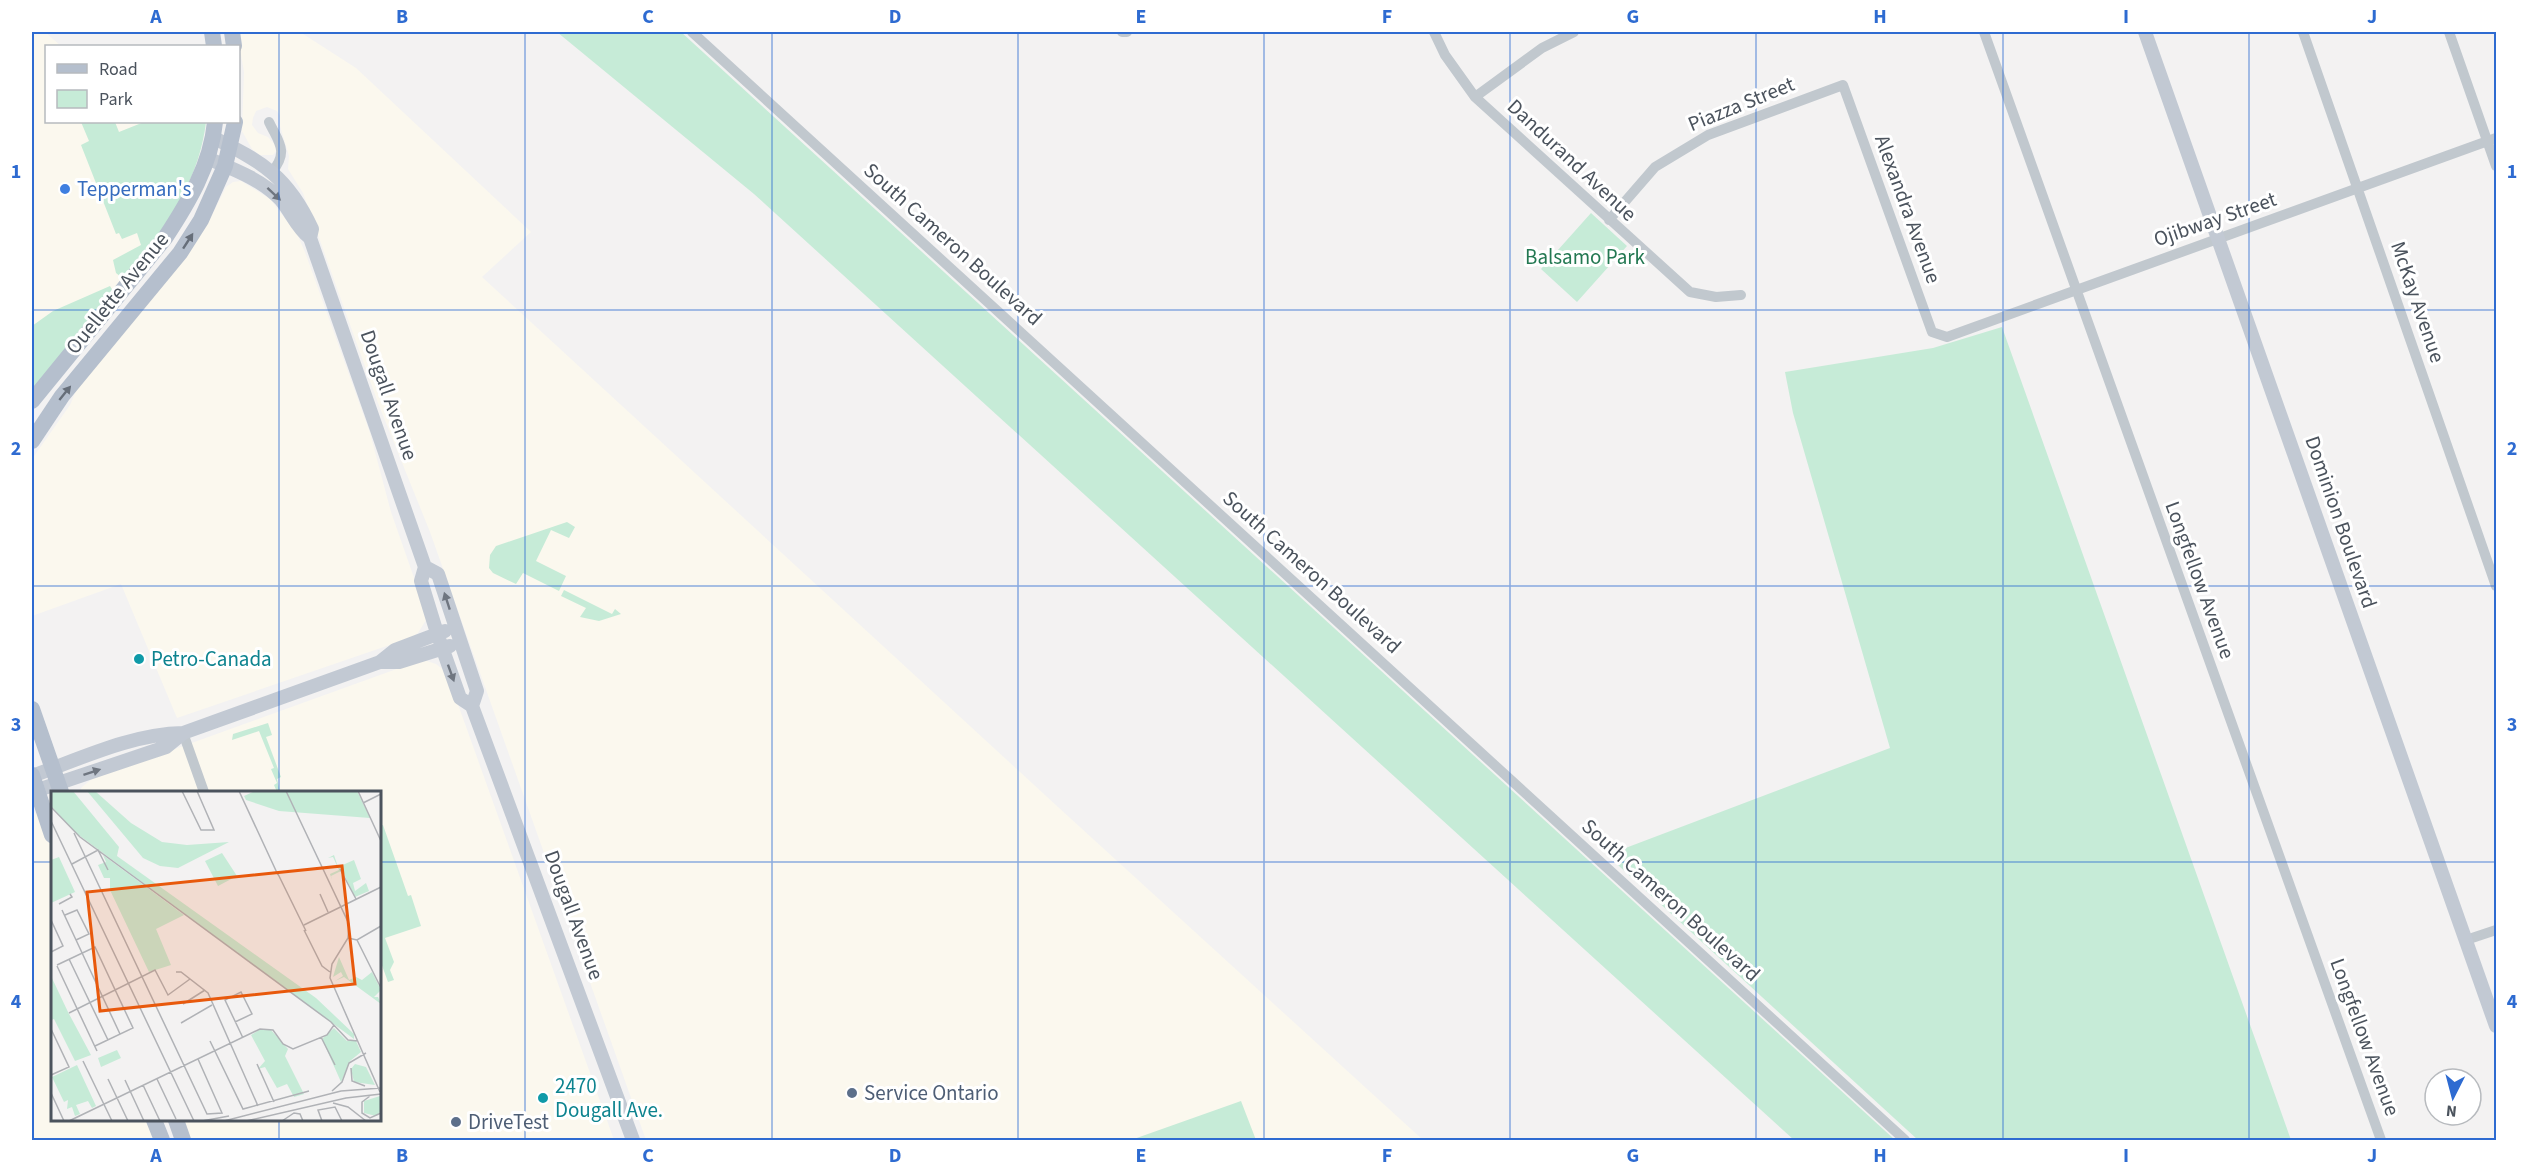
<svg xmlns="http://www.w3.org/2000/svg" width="2528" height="1172" viewBox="0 0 2528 1172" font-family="'Source Sans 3',sans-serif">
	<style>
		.commercial { fill: #fbf8ee }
		.green { fill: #c6ebd7 }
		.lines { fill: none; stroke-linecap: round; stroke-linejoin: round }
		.street { stroke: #c1c8ce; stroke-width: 10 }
		.secondary { stroke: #c2c9d3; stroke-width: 14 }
		.primary { stroke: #b5bfcd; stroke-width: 16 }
		.oneway { fill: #6f7680 }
		.oneway2 { fill: #666e79 }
		.grid { fill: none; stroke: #2e6bd1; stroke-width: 1.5; stroke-opacity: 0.55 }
		.shop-dot { fill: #3f7fe0; stroke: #fff; stroke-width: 2 }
		.culture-dot { fill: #0f9aa8; stroke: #fff; stroke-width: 2 }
		.service-dot { fill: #5c6f8a; stroke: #fff; stroke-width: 2 }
		.labels { text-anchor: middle; stroke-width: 6; stroke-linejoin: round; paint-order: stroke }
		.street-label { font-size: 21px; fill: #4b535d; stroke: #fff }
		.shop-label { font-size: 21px; fill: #366cbe; stroke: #fff; text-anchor: start }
		.park-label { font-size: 21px; fill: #237852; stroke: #fff }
		.culture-label { font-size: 21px; fill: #0d838f; stroke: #fff; text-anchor: start }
		.service-label { font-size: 21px; fill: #4e5e75; stroke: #fff; text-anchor: start }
		.inset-road { fill: none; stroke: #b0b2b6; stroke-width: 1.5 }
		.view { fill: #e8590c; fill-opacity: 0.15; stroke: #e8590c; stroke-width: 3 }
		.inset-edge { fill: none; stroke: #4b535d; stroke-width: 3 }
		.neatline { fill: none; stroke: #2e6bd1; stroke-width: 2 }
		.grid-label { font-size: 20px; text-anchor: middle; font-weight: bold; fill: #2e6bd1 }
	</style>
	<rect width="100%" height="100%" fill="#f3f2f2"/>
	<path class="commercial" d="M32,32H45L61,46H46V122H206L199,157L149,248L32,390Z
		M237,32H300L356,68L531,232L482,277L1058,807L1423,1140H646L430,532L378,403L303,193L288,169L289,156L280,126V116L277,111L267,107L256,111L253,118L252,125L258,133L268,137L275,145L276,151L273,155H260L252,149L242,131L244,72Z
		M241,181L270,199L297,234L305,252L370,433L391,512L426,612V620L418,633L410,638L177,718L121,584L32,616V459L70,405L79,384L212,215L226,187L233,182Z
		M427,661L436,664L446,672L450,682L614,1140H191L182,1120H380V792H79L82,787L92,779L416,662Z
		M32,811L38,815L44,826L52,851V1120H147L155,1140H32Z"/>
	<path class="green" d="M557,32H681L1895,1140H1794L754,194Z
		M81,122H115L119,132L144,122H206C200,173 173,219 141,258C135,265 130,274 121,277L116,273L113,260L141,245L137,233L122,239L119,233L116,234L81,145L89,141Z
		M1591,213L1627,246L1577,302L1541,269Z
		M110,286L113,291L32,390V326L53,311Z
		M2002,327L2291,1140H1918L1607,855L1890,748L1793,413L1785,372L1933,348Z
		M567,522L575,527L569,538L551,530L536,561L566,576L559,591L523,573L516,584L493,573L489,568L490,555L496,546Z
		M564,590L612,614L615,609L621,614L599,621L580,617L586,608L561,596Z
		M268,723L272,735L266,737L281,777L277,779L280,792H277L274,785L277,783L271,769L274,768L259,731L232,740L233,734Z
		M383,825L408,896L411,895L421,926L385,938L394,962L390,970L394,980L388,982L380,960V826Z
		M1241,1101L1256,1140H1131Z"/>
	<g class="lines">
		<path class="street" d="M692,32L1905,1140
			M1122,32H1127
			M1434,32L1445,55L1475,97L1690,292L1716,297L1741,295
			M1984,32L2381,1140
			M2303,32L2496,586
			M2449,32L2496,166
			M1475,97L1542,48L1574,32
			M269,122C279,143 289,151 272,172
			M1609,220L1655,167L1708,135L1843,85L1932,332L1947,337L2496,138
			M183,733L204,792
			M2466,940L2496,930"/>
		<path class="secondary" d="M2145,32L2496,1026
			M212,137C263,162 288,177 312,229L310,238
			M207,158C233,169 261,179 281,200C291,212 297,228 310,238L425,567L421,581L437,633L460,698L472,706
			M425,567L438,574L477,691L472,706L633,1140
			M380,662L395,650L445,631
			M32,776C80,759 131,734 183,733
			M32,792L166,747L183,733L380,662H399L450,646"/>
		<path class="primary" d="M212,32L214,46
			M232,32L234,46
			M32,401L165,238C188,203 211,165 215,122
			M32,441L62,396L180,253L201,220L225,166L235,122
			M32,709L61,792
			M32,775L52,835
			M154,1120L162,1140
			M176,1120L183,1140"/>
	</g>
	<defs><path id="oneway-solid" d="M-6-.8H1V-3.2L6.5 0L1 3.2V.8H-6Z" transform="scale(1.5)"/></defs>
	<g class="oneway">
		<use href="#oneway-solid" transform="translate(274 194) rotate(43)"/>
		<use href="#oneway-solid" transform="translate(447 601) rotate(-108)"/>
		<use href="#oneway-solid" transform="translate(451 673) rotate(70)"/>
		<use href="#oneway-solid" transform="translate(92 772) rotate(-18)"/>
	</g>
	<g class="oneway2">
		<use href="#oneway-solid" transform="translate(188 241) rotate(-57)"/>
		<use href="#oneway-solid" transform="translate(65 393) rotate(-51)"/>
	</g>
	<path class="grid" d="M279,32V792M525,32V1140M772,32V1140M1018,32V1140M1264,32V1140M1510,32V1140M1756,32V1140M2003,32V1140M2249,32V1140M32,310H2496M32,586H2496M32,862H52M380,862H2496M279,1120V1140"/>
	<circle class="shop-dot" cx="65" cy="189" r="6"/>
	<g class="culture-dot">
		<circle cx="139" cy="659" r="6"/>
		<circle cx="543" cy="1098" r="6"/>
	</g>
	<g class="service-dot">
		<circle cx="852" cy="1093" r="6"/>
		<circle cx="456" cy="1122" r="6"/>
	</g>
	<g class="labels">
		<g class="street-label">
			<text transform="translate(1741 104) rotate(-22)" y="7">Piazza Street</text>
			<text transform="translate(1572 160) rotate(43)" y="7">Dandurand Avenue</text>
			<text transform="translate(1908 209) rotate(70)" y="7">Alexandra Avenue</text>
			<text transform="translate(2215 219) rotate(-19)" y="7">Ojibway Street</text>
			<text transform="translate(953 244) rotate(42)" y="7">South Cameron Boulevard</text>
			<text transform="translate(117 293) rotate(-51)" y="7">Ouellette Avenue</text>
			<text transform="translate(2418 302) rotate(71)" y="7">McKay Avenue</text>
			<text transform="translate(389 395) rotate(71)" y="7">Dougall Avenue</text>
			<text transform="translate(2341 522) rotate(71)" y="7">Dominion Boulevard</text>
			<text transform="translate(1312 572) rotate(42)" y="7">South Cameron Boulevard</text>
			<text transform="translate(2200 580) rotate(70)" y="7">Longfellow Avenue</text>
			<text transform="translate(1671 900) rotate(42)" y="7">South Cameron Boulevard</text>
			<text transform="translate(574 915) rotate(70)" y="7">Dougall Avenue</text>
			<text transform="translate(2365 1037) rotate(70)" y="7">Longfellow Avenue</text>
		</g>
		<g class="shop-label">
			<text x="77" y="196">Tepperman's</text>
		</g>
		<g class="park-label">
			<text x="1585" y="264">Balsamo Park</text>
		</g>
		<g class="culture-label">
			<text x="151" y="666">Petro-Canada</text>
			<text x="555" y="1093">2470<tspan x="555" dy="24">Dougall Ave.</tspan></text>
		</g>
		<g class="service-label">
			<text x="864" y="1100">Service Ontario</text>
			<text x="468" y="1129">DriveTest</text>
		</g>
	</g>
	<g transform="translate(51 791)">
		<rect width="330" height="330" fill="#f3f2f2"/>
		<path d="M0,0H22L68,56L66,65L265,207L303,243V248L25,42L0,15ZM36,0H44L80,32L111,51L136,54L178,51L127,77L109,75L92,67ZM204,0H306L319,27L228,20L195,9L193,5ZM171,62L186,85L167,95L154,70ZM52,64L133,124L105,138L120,174L98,181L59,99V87H53L47,74L55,71ZM283,64L287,76L303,69L310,88L302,92L304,100L315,92L318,100L304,106L290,77V80L280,85L281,89L279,83L288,79L282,66L277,67ZM8,66L24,101L0,112V69ZM288,166L298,189L305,186L311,189L321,181L330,199L323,206H327L330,213L293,186L284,190L292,185L290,181L282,186ZM0,185L17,221L40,264L24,270L3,228L0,229ZM283,237L296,250H305L310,261L299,270L290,291L271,248ZM208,239H220L237,258L234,265L253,303L243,306L236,293L226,297L214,276L207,278L214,270L200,244ZM66,259L70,267L50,276L47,267ZM304,273L315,276L324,294L303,291L300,278ZM26,274L45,315L41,317L37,310L25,314L29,323L24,325L21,316L16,318L17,309L13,311L1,286ZM329,305L330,320L325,325L313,322V310Z" fill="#c6ebd7"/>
		<path class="inset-road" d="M131,0L150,39H163L146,0M188,0L227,84M235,0L298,133L297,147L281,173L279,187L329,301M307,0L330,50M312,12L330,3M0,16L29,46L280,231L297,249L307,250M0,30L143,330M23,42L156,323L171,322L147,268M21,73L47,59L57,79M289,78L305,108M227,83L255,140M269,103L277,121M8,113L21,106L19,103M11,119L69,243M14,124L26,119L38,143L25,149M0,129L12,155L0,161M253,134L330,96M253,139L271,175L279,181M297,147L306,149L330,135M306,149L330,197M18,168L57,249M6,174L44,156L82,237L44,255M6,175L46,260M125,181H130L157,202L207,315M132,213L154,199M18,222L104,179L117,204L139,188M184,231L201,223L190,201L174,209L192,247M130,232L161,214M0,238L18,276L0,284M270,246L284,274M159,250L192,318L258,300M32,270L61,330M206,273L223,311M300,277L301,290L314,295M57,288L77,330M106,288L125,328M74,289L93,330M92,294L109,330M281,300L291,291L298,272L315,262M0,302L13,330M319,305L311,311V322L319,327L330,322M282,312L297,316L315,330M18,330L209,238L222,239L232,253L242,258L276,244L283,234M151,330L178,325M173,330L290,300L330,297M195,330L295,307L330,303M231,330L243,322L249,323L252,330M271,330L267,319L284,316L291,330"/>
		<path class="view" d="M291,75L304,193L49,220L36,101Z"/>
		<rect width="330" height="330" class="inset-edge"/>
	</g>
	<rect width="2528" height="1172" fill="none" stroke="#ffffff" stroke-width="66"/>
	<rect x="45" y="45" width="195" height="78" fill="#ffffff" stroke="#b7babe" stroke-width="1.5"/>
	<rect x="57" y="64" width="30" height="9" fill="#b5bfcd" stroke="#b7babe" stroke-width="1.5"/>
	<text x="99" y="75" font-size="18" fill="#4b535d">Road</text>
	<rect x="57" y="90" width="30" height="18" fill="#c6ebd7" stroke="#b7babe" stroke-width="1.5"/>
	<text x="99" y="105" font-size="18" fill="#4b535d">Park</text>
	<g transform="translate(2453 1097) rotate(186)"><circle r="28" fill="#ffffff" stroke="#b7babe" stroke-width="1.5"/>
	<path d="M0-4.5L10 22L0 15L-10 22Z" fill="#2e6bd1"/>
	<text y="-9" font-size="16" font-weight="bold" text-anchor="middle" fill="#4b535d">N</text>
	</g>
	<rect x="33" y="33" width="2462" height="1106" class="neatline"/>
	<g class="grid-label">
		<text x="156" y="23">A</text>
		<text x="402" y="23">B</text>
		<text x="648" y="23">C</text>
		<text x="895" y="23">D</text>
		<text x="1141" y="23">E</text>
		<text x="1387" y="23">F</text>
		<text x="1633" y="23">G</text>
		<text x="1880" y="23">H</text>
		<text x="2126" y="23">I</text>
		<text x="2372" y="23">J</text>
		<text x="16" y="178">1</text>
		<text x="2512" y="178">1</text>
		<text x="16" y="455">2</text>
		<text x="2512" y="455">2</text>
		<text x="16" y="731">3</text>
		<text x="2512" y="731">3</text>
		<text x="16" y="1008">4</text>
		<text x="2512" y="1008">4</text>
		<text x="156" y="1162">A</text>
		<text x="402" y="1162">B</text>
		<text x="648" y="1162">C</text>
		<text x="895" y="1162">D</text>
		<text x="1141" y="1162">E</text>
		<text x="1387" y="1162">F</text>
		<text x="1633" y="1162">G</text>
		<text x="1880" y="1162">H</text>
		<text x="2126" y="1162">I</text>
		<text x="2372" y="1162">J</text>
	</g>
</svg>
